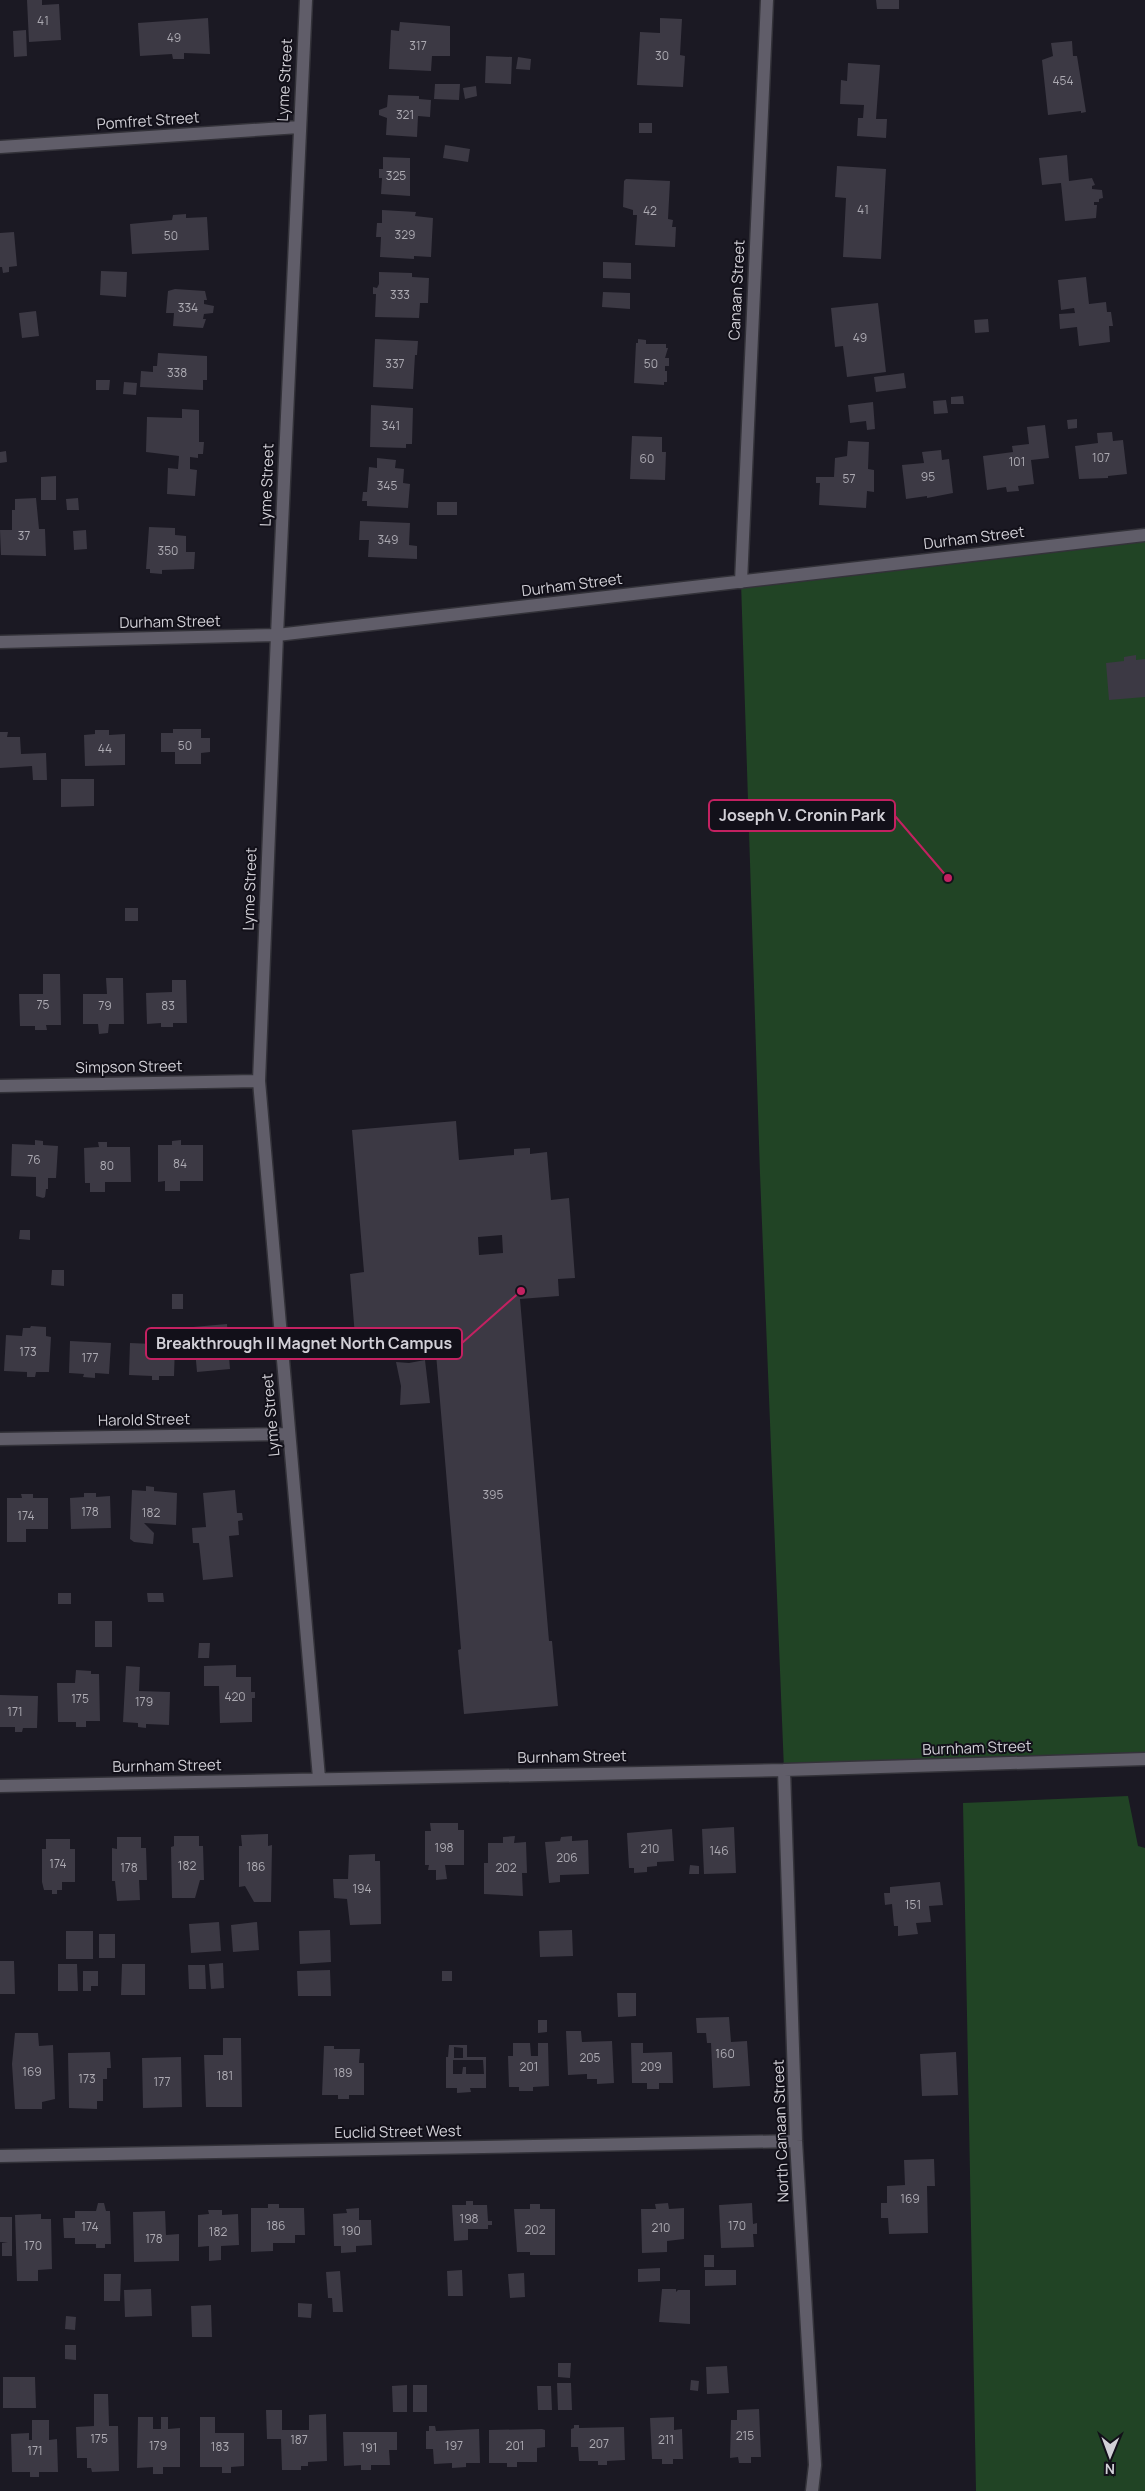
<svg xmlns="http://www.w3.org/2000/svg" width="1145" height="2491" viewBox="0 0 1145 2491" font-family="Manrope,sans-serif">
	<style>
		.green { fill: #214425 }
		.building { fill: #3c3944; fill-rule: evenodd }
		.lines { fill: none; stroke-linecap: round; stroke-linejoin: round }
		.minor-casing { stroke: #333239; stroke-width: 15 }
		.minor { stroke: #605d69; stroke-width: 12 }
		.labels { text-anchor: middle; stroke-width: 4; stroke-linejoin: round; paint-order: stroke }
		.number-label { font-size: 12px; fill: #acaab2 }
		.street-label { font-size: 15px; fill: #d2d0d7; stroke: #121019 }
		.leader { fill: none; stroke: #c32161; stroke-width: 2 }
		.callout-dot { fill: #c32161; stroke: #121019; stroke-width: 2 }
		.callout { fill: #121019; stroke: #c32161; stroke-width: 2 }
		.callout-label { font-size: 16px; text-anchor: middle; font-weight: bold; fill: #d2d0d7 }
	</style>
	<rect width="100%" height="100%" fill="#1b1923"/>
	<path class="green" d="M1145,535V1760L784,1770L760,1174L741,582Z
		M1128,1796L1138,1846L1145,1848V2491H976L963,1803Z"/>
	<path class="building" d="M27,0H42V5L59,4L61,40L29,42Z
		M876,0H899V9H877Z
		M208,18L210,54L184,53V59H173L172,54L140,56L138,23Z
		M660,18L682,19L680,55L685,56L683,87L637,85L640,32L660,33Z
		M400,22L450,26V56H432L431,71L389,69L391,30L399,31Z
		M26,30L27,56L14,57L13,31Z
		M1072,41L1073,56H1077L1086,112L1081,113V111L1048,115L1042,60L1053,56L1051,43Z
		M486,56L512,57L511,84L485,83Z
		M518,57L531,59L530,70L516,69Z
		M848,63L880,65L876,119H887L886,138L857,136L858,118H863L864,105L840,104L841,80L847,81Z
		M435,84H460L459,100L434,99Z
		M476,86L477,96L465,99L463,88Z
		M388,95L419,96V99L431,100L430,117L418,116L417,137L386,135L387,118L379,115V110L387,107Z
		M639,123H652V133H639Z
		M445,145L470,149L468,162L443,158Z
		M1067,155L1069,181L1092,178L1095,185L1092,186V189L1102,190L1103,198L1099,199V202H1094V205H1097L1096,218L1065,221L1061,183L1042,185L1039,158Z
		M383,157L410,158V196L381,194L382,178H379V169H383Z
		M837,166L886,169L881,259L843,257L846,198L835,197Z
		M626,179L670,181L668,219L673,220L672,227H676L675,247L635,245L637,215H633V210L623,207L624,181Z
		M382,210L416,212L415,216L433,218L431,257L414,256V259L380,257L381,237H376L377,223H382Z
		M186,214V218L207,217L209,250L132,254L130,224L172,220L173,215Z
		M14,232L17,266L9,267V272L3,273L2,267H0V233Z
		M603,262L631,263V279L603,278Z
		M101,271L127,272L126,297L100,295Z
		M379,272L412,273V277L429,278L428,303H420L419,318L375,317L376,294H373V287L377,288L379,284Z
		M1086,277L1089,304L1106,302L1107,312H1111L1113,326H1109L1110,342L1079,346L1077,327L1060,329L1059,314L1075,313L1074,308L1061,310L1058,280Z
		M175,289L205,291L207,300H204V304L214,306L213,313L204,314L203,319H206L203,328L173,326L174,313H166L168,291Z
		M603,292L630,293V309L602,307Z
		M878,303L886,372L847,377L843,346L835,347L831,308Z
		M36,311L39,336L22,338L19,313Z
		M988,319L989,332L975,333L974,320Z
		M375,339L418,341L417,355H415L413,389L373,387Z
		M638,339L646,340V344H666V348H668L665,358H669V366H665V371H667V382H664V385L634,383L636,343H638Z
		M158,353L207,356V380H203V390L140,387L141,371L153,372V366H157Z
		M904,373L906,388L876,392L874,377Z
		M96,380H110L109,390H96Z
		M124,382L137,383L136,395L123,394Z
		M963,396L964,404H951V397Z
		M946,400L948,413L934,414L933,401Z
		M873,402L875,429L867,430L866,421L850,423L848,405Z
		M371,405L413,408L412,444H406V448L370,447Z
		M182,409L199,410V442H204L203,454H198V458L190,457V469L197,470L195,496L167,494L168,468L178,469L179,456L146,452L147,417L182,418Z
		M1077,419V428L1068,429L1067,420Z
		M1045,425L1049,458L1031,460L1034,484L1018,486L1019,491L1007,492L1006,487L987,490L983,456L1013,452L1012,446L1029,444L1027,427Z
		M1112,432L1113,441L1123,440L1127,474L1108,476V478L1079,479L1075,446L1098,443L1097,433Z
		M632,436L662,437V452H666L665,480L630,479Z
		M848,441L869,442L868,469L874,470V492L867,491L866,508L819,505L820,483H816V477H834L835,458L847,456Z
		M941,450L942,460L949,459L953,493L927,498V496L906,499L902,465L924,463L922,452Z
		M6,451L7,462L0,463V452Z
		M377,458L396,460L395,468L404,469L403,483L410,484L408,508L367,506V501H362L363,492H367L369,467L377,468Z
		M56,476V500H41V477Z
		M36,498L39,529H45L46,556L1,555L0,530H12V510H15V499Z
		M78,498L79,510H67L66,499Z
		M437,502H457V515H437Z
		M360,521L410,523L409,545L417,546V559L368,557L369,540H359Z
		M149,527L175,528V535L186,536V552H195L194,569L162,570V574L150,573V569H146Z
		M86,530L87,549L74,550L73,531Z
		M1136,655V660L1145,659V697L1109,700L1106,663L1124,661V657Z
		M173,729H201V738H210V752L201,753V764H175V752H161V733H173Z
		M95,730H109V735L125,734V765L85,766L84,735L95,734Z
		M0,732H8L7,737H20L21,754L46,753L47,780H33L32,766L0,768Z
		M61,779H94V806L61,807Z
		M125,908H138V921H125Z
		M43,974H60L61,1025H46L47,1030H35V1026H20L19,994H43Z
		M106,978H123L124,1024H109L108,1033L99,1034L98,1024H83V994H107Z
		M172,980H186L187,1023H173V1027H161V1023L147,1024L146,993L172,992Z
		M456,1121L459,1160L514,1155V1149L530,1148V1154L547,1152L551,1200L569,1198L575,1278L558,1279L559,1296L520,1299L549,1641H552L558,1706L464,1714L458,1650L461,1649L435,1342L356,1349L350,1274L364,1272L352,1130ZM502,1235L503,1253L479,1255L478,1237Z
		M35,1140L43,1141V1145L58,1146L56,1178H48V1189H46L45,1197L43,1198L36,1196V1177L11,1176L12,1144L35,1145Z
		M181,1140V1145H203V1181H180V1191H165V1181L158,1182V1145H172V1141Z
		M98,1142H107V1147H130L131,1182H105V1192H90V1183H85L84,1148L99,1147Z
		M20,1230H30V1240L19,1239Z
		M52,1270H64V1286L51,1285Z
		M172,1294H183V1309H172Z
		M227,1324L228,1340L233,1339V1345H228L230,1369L197,1372L193,1327Z
		M31,1326L46,1327V1336L51,1337L49,1372H36L35,1377H27V1372L4,1371L6,1335L22,1336L23,1328H30Z
		M70,1341L111,1343L109,1374L95,1373V1378L83,1377L84,1374L69,1373Z
		M130,1343L175,1345L174,1376H159V1380H152V1376L129,1375Z
		M425,1360L430,1403L400,1405L401,1386L396,1362L409,1363Z
		M146,1486L154,1487V1491L177,1493L176,1525L144,1523L154,1533L153,1544L134,1542L130,1539L132,1490L146,1491Z
		M235,1490L237,1513H242L243,1520L238,1521L239,1535L229,1536L233,1577L203,1580L199,1543H193L192,1528L206,1527L203,1493Z
		M84,1493H96V1497L110,1496L111,1528L71,1529L70,1498L84,1497Z
		M21,1494H33V1498H48V1529H26V1542H7V1498H22Z
		M58,1593H71V1604H58Z
		M147,1593H163L164,1602H148Z
		M95,1621H112V1647H95Z
		M199,1643H210L209,1658H198Z
		M236,1665V1677H251V1692H255V1698H252V1722L220,1723L219,1686H204V1666Z
		M126,1666L140,1667L139,1691L170,1692L169,1725L146,1724V1728L138,1727V1723L123,1722Z
		M76,1670L91,1671V1674H99L100,1721H86V1727H76V1722H58L57,1683H75Z
		M0,1695L38,1696L37,1728H23L22,1732H15V1727H0Z
		M430,1823H458V1830H464V1865H445L447,1879L436,1880V1870H428L429,1865H425V1831H431Z
		M734,1827L736,1873L704,1874L702,1829Z
		M672,1829L674,1861L657,1862V1866L647,1867V1872L634,1873V1868H629L627,1833Z
		M268,1834V1846L272,1845L271,1902H254L245,1886L239,1887V1846H242L241,1835Z
		M174,1836H199V1846H203L204,1880H200L195,1898H172L171,1847L174,1846Z
		M515,1836L514,1843L526,1842L527,1873H522L523,1896L484,1894V1863H488V1843H503V1837Z
		M572,1836V1841L588,1840L589,1874L560,1875V1882L549,1883L545,1842L560,1841L561,1837Z
		M117,1837H141V1848H146L147,1880H139L140,1900L117,1901L115,1881H112V1848L117,1849Z
		M46,1839H70V1849H75V1882H62V1890H57V1894H52V1890H44L42,1882V1849H46Z
		M375,1854V1861H380L381,1924L350,1925L347,1899L334,1898L333,1879H348L349,1855Z
		M690,1865L699,1866V1874H689Z
		M940,1882L943,1905L929,1906L931,1922L916,1923L918,1934L898,1936V1926H894L892,1904L885,1905L884,1893H890V1887Z
		M219,1922L221,1951L191,1953L189,1924Z
		M257,1922L259,1950L233,1952L231,1925Z
		M330,1930L331,1962L300,1964L299,1931Z
		M572,1930L573,1956L540,1957L539,1931Z
		M66,1931H93V1959H66Z
		M99,1934H115V1958H99Z
		M0,1961H14L15,1994H0Z
		M223,1963L224,1988L211,1989L209,1964Z
		M58,1964H77L78,1991H58Z
		M122,1964H145V1995H121Z
		M188,1965H205L206,1989H189Z
		M330,1970L331,1996H298L297,1971Z
		M83,1971H98V1986H91V1991H83Z
		M442,1971H452V1981H442Z
		M617,1993H636V2016L618,2017Z
		M729,2017L731,2042L747,2041L750,2086L713,2088L711,2043H707L706,2033H697L696,2018Z
		M538,2020H547V2032L538,2033Z
		M566,2031H581L582,2042L612,2041L614,2083L597,2084V2079H587V2074L568,2075Z
		M15,2033H38L39,2046L53,2045L55,2099L42,2102V2109H15L12,2064Z
		M223,2038H241L242,2107H206L204,2055H223Z
		M513,2043H530L531,2056H538V2043H548L549,2086L533,2087V2091H519V2087H509L508,2056H513Z
		M631,2043H643V2053L672,2052L673,2083H659V2089H647V2083H632Z
		M449,2045H467V2057H486V2088H470L471,2092L457,2093V2088H446V2057H448ZM454,2047L463,2048V2058H454ZM453,2060H483L484,2074H466V2067H463L462,2074H453Z
		M324,2046H334V2049H360L359,2063H364V2095H349V2099H338V2095H322Z
		M110,2052L111,2068H107V2079H103V2101H97V2109L69,2108L68,2053Z
		M956,2052L958,2095L922,2096L920,2054Z
		M181,2057L182,2107L143,2108L142,2058Z
		M934,2159L935,2186H927L928,2233L889,2234L888,2218H881V2203H887V2186L905,2185L904,2160Z
		M466,2201H473V2205H487L488,2221H492V2225H488V2229H468V2240L454,2241L452,2205H466Z
		M98,2203H104L106,2211H110L111,2244H105V2248H96V2244H75V2238H64L63,2218H75V2211H96Z
		M668,2203L669,2209L684,2208V2239L667,2241V2252L642,2253L641,2209H656L655,2204Z
		M752,2203L753,2224L757,2223V2234H753L754,2247L721,2248L719,2205Z
		M268,2204H279V2208H304L305,2235H295V2243H273V2251L251,2252V2208H268Z
		M530,2204H540V2209H555V2255H530V2252H517L514,2209H530Z
		M359,2208V2220H371L372,2245L356,2246V2252L341,2253V2246H334L333,2214L347,2213L346,2209Z
		M208,2210H222V2215L238,2214L239,2245L221,2246V2260L209,2261V2246L198,2247V2215L209,2214Z
		M165,2211L166,2235L179,2234V2261L134,2262L133,2212Z
		M41,2214V2219H51L52,2269L38,2270V2281H17L15,2215Z
		M0,2217H12V2256H2V2243L8,2242H0Z
		M704,2255H714V2267H704Z
		M660,2268V2281L638,2282V2269Z
		M462,2270L463,2296H448L447,2271Z
		M705,2270H736V2285L705,2286Z
		M340,2271L343,2312H333L332,2298H328L326,2272Z
		M524,2273L525,2297L510,2298L508,2274Z
		M104,2274H121L120,2301H104Z
		M151,2289L152,2316L125,2317L124,2290Z
		M662,2289H676V2292L678,2290H690V2324L659,2322Z
		M298,2303L312,2304L311,2318L298,2317Z
		M211,2305L212,2337H192L191,2306Z
		M66,2316L76,2317L75,2330L65,2329Z
		M65,2345H76V2360L65,2359Z
		M558,2363H571L570,2378L558,2377Z
		M727,2366L729,2393L707,2394L706,2367Z
		M3,2377H35L36,2408H3Z
		M691,2380L699,2381L698,2391L690,2390Z
		M557,2383H571L572,2410H558Z
		M407,2385V2412H393L392,2386Z
		M413,2385H427V2412H413Z
		M537,2386H551L552,2410H538Z
		M94,2394H108L109,2426H118L119,2471L92,2472L91,2468H87V2458H77L76,2427L94,2426Z
		M759,2409L761,2457H751V2463H739L738,2457L730,2458L731,2420H737V2410Z
		M266,2410H282V2430H309V2415L326,2414L327,2461L308,2462V2466H301V2470H282L281,2439H267Z
		M138,2417H153V2429H161V2417H168V2429L180,2428V2467H163V2474H153V2467L137,2468Z
		M200,2417H215V2433H244V2466L231,2467V2473H222V2467H200Z
		M674,2417V2430L682,2429L683,2459H673V2464H662V2459H652L650,2418Z
		M32,2420H49V2440L57,2439L58,2472H39V2477H30V2472H12L11,2434L29,2433V2440H32Z
		M574,2425H579V2428L624,2427L625,2460L607,2461V2465H598V2461H579L578,2447H571V2429L574,2428Z
		M429,2426H435L436,2431L479,2429L480,2463H466V2467L452,2468V2463L434,2464L433,2449H426V2431H429Z
		M542,2429L545,2430V2447L537,2448V2462H517V2467H507V2463H489V2430Z
		M343,2432H397V2450H389L390,2465H371V2470H361V2465L344,2466Z"/>
	<g class="lines">
		<g class="minor-casing">
			<path id="minor" d="M306,0L277,635L259,1081L319,1778
				M0,147L299,127
				M741,582L767,0
				M0,642L277,635L1145,535
				M0,1086L259,1081
				M0,1439L289,1434
				M784,1770L796,2141L815,2465L812,2491
				M0,1786L784,1770L1145,1759
				M0,2156L796,2141"/>
		</g>
		<use href="#minor" class="minor"/>
	</g>
	<g class="labels">
		<g class="number-label">
			<text x="43" y="25">41</text>
			<text x="174" y="42">49</text>
			<text x="418" y="50">317</text>
			<text x="662" y="60">30</text>
			<text x="1063" y="85">454</text>
			<text x="405" y="119">321</text>
			<text x="396" y="180">325</text>
			<text x="863" y="214">41</text>
			<text x="650" y="215">42</text>
			<text x="405" y="239">329</text>
			<text x="171" y="240">50</text>
			<text x="400" y="299">333</text>
			<text x="188" y="312">334</text>
			<text x="860" y="342">49</text>
			<text x="395" y="368">337</text>
			<text x="651" y="368">50</text>
			<text x="177" y="377">338</text>
			<text x="391" y="430">341</text>
			<text x="1101" y="462">107</text>
			<text x="647" y="463">60</text>
			<text x="1017" y="466">101</text>
			<text x="928" y="481">95</text>
			<text x="849" y="483">57</text>
			<text x="387" y="490">345</text>
			<text x="24" y="540">37</text>
			<text x="388" y="544">349</text>
			<text x="168" y="555">350</text>
			<text x="185" y="750">50</text>
			<text x="105" y="753">44</text>
			<text x="43" y="1009">75</text>
			<text x="105" y="1010">79</text>
			<text x="168" y="1010">83</text>
			<text x="34" y="1164">76</text>
			<text x="180" y="1168">84</text>
			<text x="107" y="1170">80</text>
			<text x="28" y="1356">173</text>
			<text x="90" y="1362">177</text>
			<text x="493" y="1499">395</text>
			<text x="90" y="1516">178</text>
			<text x="151" y="1517">182</text>
			<text x="26" y="1520">174</text>
			<text x="235" y="1701">420</text>
			<text x="80" y="1703">175</text>
			<text x="144" y="1706">179</text>
			<text x="15" y="1716">171</text>
			<text x="444" y="1852">198</text>
			<text x="650" y="1853">210</text>
			<text x="719" y="1855">146</text>
			<text x="567" y="1862">206</text>
			<text x="58" y="1868">174</text>
			<text x="187" y="1870">182</text>
			<text x="256" y="1871">186</text>
			<text x="129" y="1872">178</text>
			<text x="506" y="1872">202</text>
			<text x="362" y="1893">194</text>
			<text x="913" y="1909">151</text>
			<text x="725" y="2058">160</text>
			<text x="590" y="2062">205</text>
			<text x="529" y="2071">201</text>
			<text x="651" y="2071">209</text>
			<text x="32" y="2076">169</text>
			<text x="343" y="2077">189</text>
			<text x="225" y="2080">181</text>
			<text x="87" y="2083">173</text>
			<text x="162" y="2086">177</text>
			<text x="910" y="2203">169</text>
			<text x="469" y="2223">198</text>
			<text x="276" y="2230">186</text>
			<text x="737" y="2230">170</text>
			<text x="90" y="2231">174</text>
			<text x="661" y="2232">210</text>
			<text x="535" y="2234">202</text>
			<text x="351" y="2235">190</text>
			<text x="218" y="2236">182</text>
			<text x="154" y="2243">178</text>
			<text x="33" y="2250">170</text>
			<text x="745" y="2440">215</text>
			<text x="99" y="2443">175</text>
			<text x="299" y="2444">187</text>
			<text x="666" y="2444">211</text>
			<text x="599" y="2448">207</text>
			<text x="158" y="2450">179</text>
			<text x="454" y="2450">197</text>
			<text x="515" y="2450">201</text>
			<text x="220" y="2451">183</text>
			<text x="369" y="2452">191</text>
			<text x="35" y="2455">171</text>
		</g>
		<g class="street-label">
			<text transform="translate(285 80) rotate(-87)" y="5">Lyme Street</text>
			<text transform="translate(148 121) rotate(-4)" y="5">Pomfret Street</text>
			<text transform="translate(737 290) rotate(-87)" y="5">Canaan Street</text>
			<text transform="translate(267 485) rotate(-88)" y="5">Lyme Street</text>
			<text transform="translate(974 538) rotate(-7)" y="5">Durham Street</text>
			<text transform="translate(572 585) rotate(-7)" y="5">Durham Street</text>
			<text transform="translate(170 622) rotate(-1)" y="5">Durham Street</text>
			<text transform="translate(250 889) rotate(-88)" y="5">Lyme Street</text>
			<text transform="translate(129 1067) rotate(-1)" y="5">Simpson Street</text>
			<text transform="translate(271 1415) rotate(-95)" y="5">Lyme Street</text>
			<text transform="translate(144 1420) rotate(-1)" y="5">Harold Street</text>
			<text transform="translate(977 1748) rotate(-2)" y="5">Burnham Street</text>
			<text transform="translate(572 1757) rotate(-1)" y="5">Burnham Street</text>
			<text transform="translate(167 1766) rotate(-1)" y="5">Burnham Street</text>
			<text transform="translate(781 2131) rotate(-92)" y="5">North Canaan Street</text>
			<text transform="translate(398 2132) rotate(-1)" y="5">Euclid Street West</text>
		</g>
	</g>
	<path class="leader" d="M948 878L895 816M521 1291L462 1343"/>
	<g class="callout-dot">
		<circle cx="948" cy="878" r="5"/>
		<circle cx="521" cy="1291" r="5"/>
	</g>
	<g class="callout">
		<rect x="709" y="800" width="186" height="31" rx="5"/>
		<rect x="146" y="1328" width="316" height="31" rx="5"/>
	</g>
	<g class="callout-label">
		<text x="802" y="821">Joseph V. Cronin Park</text>
		<text x="304" y="1349">Breakthrough II Magnet North Campus</text>
	</g>
	<g transform="translate(1110 2456) rotate(181)" stroke="#121019" stroke-width="4" paint-order="stroke">
	<path d="M0-4L9 19L0 12L-9 19Z" fill="#d2d0d7"/>
	<text y="-8" font-size="14" font-weight="bold" text-anchor="middle" fill="#d2d0d7">N</text>
	</g>
</svg>
